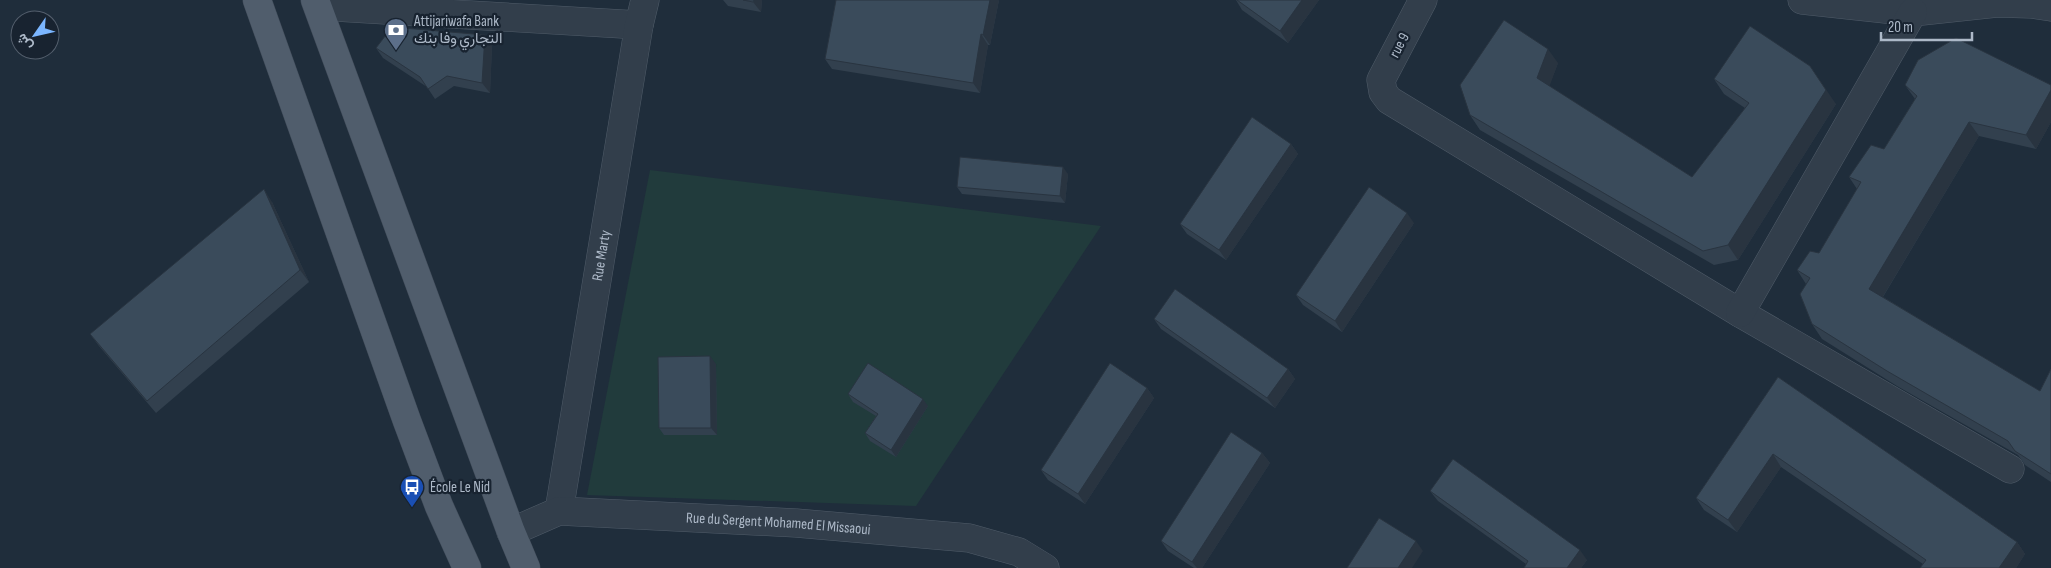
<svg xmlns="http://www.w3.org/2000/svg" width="2051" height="568" viewBox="0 0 2051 568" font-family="'Sofia Sans Condensed',Vazirmatn,sans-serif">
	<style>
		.green { fill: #213b3c }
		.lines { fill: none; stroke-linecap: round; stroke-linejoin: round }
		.minor-casing { stroke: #505c69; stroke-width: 29 }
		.major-casing { stroke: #3f4a58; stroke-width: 29 }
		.minor { stroke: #323e4b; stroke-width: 28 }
		.major { stroke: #505d6c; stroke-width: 28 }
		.wall { fill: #32404e }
		.shaded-wall { fill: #293440 }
		.building { fill: #3a4b5b; stroke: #293440 }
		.labels { text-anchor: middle; stroke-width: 4.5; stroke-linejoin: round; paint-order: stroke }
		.poi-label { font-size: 15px; fill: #adb9c8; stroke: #182330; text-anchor: start }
		.street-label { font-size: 15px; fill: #adb9c8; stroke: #182330 }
	</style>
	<rect width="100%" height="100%" fill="#1f2d3b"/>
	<path class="green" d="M650,170L1101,226L916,506L587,495Z"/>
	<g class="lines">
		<g class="minor-casing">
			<g id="minor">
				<path d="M1423,0L1381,80L1383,92L1389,100L1740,313L2010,469"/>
				<path d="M1802,0L1913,12L1997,3L2031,4L2051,7"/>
				<path d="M318,6L639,25"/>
				<path d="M1740,313L1913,12"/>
				<path id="s1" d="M559,511L639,25L645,0"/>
				<path id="s2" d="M511,532L559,511L796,523L969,538L1019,552L1045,568"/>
			</g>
		</g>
		<g class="major-casing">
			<path id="major" d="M257,0L407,421L439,506L467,568
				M315,0L511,532L526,568"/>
		</g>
		<use href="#minor" class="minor"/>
		<use href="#major" class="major"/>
	</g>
	<path class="wall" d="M723,0H762L761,12L728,6Z
		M999,0L990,45H988L980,93L832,69L825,59Z
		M1236,0H1319L1288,43L1242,10Z
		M492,46L490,93L454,86L435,99L427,87L383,58L376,48Z
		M1558,63L1549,86L1692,177L1745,108L1724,94L1714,79L1836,104L1738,260L1714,265L1480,130L1470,115Z
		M1905,85H2051V122L2036,149L1979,136L1883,297L2040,391L2051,369V482L2025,465L2018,455L1897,386L1822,339L1812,324L1806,284L1797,270L1819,253L1857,189L1849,177L1884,149L1915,99Z
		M1291,144L1298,154L1226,260L1187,234L1180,224Z
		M1068,174L1065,203L962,194L957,187Z
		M272,202L309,282L156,413L99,346L90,334Z
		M1414,223L1342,332L1303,305L1296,295Z
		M1154,319L1288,369L1295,379L1275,408L1161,329Z
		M716,364L717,435H664L659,428Z
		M1778,377L2017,542L2025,554L2016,568H1920L1923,564L1781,467L1737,532L1704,510L1696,498Z
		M1147,388L1154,398L1085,504L1048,480L1041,470Z
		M848,394L928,406L896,457L870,441L865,433L876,416L853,402Z
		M1262,453L1270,463L1202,568H1194L1168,551L1161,541Z
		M1430,491L1587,560L1581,568H1524L1526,564L1438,501Z"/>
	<path class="shaded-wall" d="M754,0H762L761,12L753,2Z
		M990,0H999L990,45L983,35Z
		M1302,0H1319L1288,43L1280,31Z
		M981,34L988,45L980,93L973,83Z
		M485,35L492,46L490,93L482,83Z
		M1548,49L1558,63L1547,93L1537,78Z
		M1810,66L1836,104L1738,260L1728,245Z
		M2051,90V122L2036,149L2026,135Z
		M1969,122L1979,136L1879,303L1869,289Z
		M1291,144L1298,154L1226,260L1219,250Z
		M1063,167L1068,174L1065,203L1060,196Z
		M264,189L272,202L309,282L300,270Z
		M1407,213L1414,223L1342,332L1335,321Z
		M710,356L716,364L717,435L711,428Z
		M1288,369L1295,379L1275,408L1267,398Z
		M1147,388L1154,398L1085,504L1078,494Z
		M923,399L928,406L896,457L891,450Z
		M1262,453L1270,463L1202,568H1197L1192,562Z
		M1773,454L1781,467L1737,532L1728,520Z
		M1416,541L1423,551L1412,568H1398Z
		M2017,542L2025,554L2016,568H1999Z
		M1580,550L1587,560L1581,568H1567Z"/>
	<path class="building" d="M743,0H754L753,2Z
		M836,0H990L983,35L981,34L973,83L825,59Z
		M1237,0H1302L1280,31Z
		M1504,20L1548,49L1537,78L1692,177L1749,103L1714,79L1750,26L1810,66L1826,90L1728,245L1703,251L1470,115L1460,85Z
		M392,27L485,35L482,83L447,76L428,89L420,77L376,48Z
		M1956,38L2051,85V90L2026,135L1969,122L1869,289L2040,391L2051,369V474L2015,451L2008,441L1887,371L1812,324L1800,294L1810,278L1797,270L1810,251L1819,253L1861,182L1849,177L1871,145L1884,149L1917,96L1905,85L1918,60Z
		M1252,117L1291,144L1219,250L1180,224Z
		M960,157L1063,167L1060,196L957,187Z
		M1369,187L1407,213L1335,321L1296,295Z
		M264,189L300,270L147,401L90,334Z
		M1175,289L1288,369L1267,398L1154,319Z
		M710,356L711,428H659L658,357Z
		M868,363L923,399L891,450L865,433L878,414L848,394Z
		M1110,363L1147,388L1078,494L1041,470Z
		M1778,377L2017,542L1999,568H1920L1926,560L1773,454L1728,520L1696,498Z
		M1231,432L1262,453L1192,562L1161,541Z
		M1453,459L1580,550L1567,568H1524L1528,561L1430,491Z
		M1379,518L1416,541L1398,568H1347Z"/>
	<defs>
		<g id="bank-pin" transform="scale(1.25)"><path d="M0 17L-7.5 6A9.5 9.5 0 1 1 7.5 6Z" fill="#5c6f8a" stroke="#182330"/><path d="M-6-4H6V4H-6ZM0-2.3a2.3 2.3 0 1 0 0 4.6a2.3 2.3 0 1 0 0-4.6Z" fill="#fff"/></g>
		<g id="bus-pin" transform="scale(1.25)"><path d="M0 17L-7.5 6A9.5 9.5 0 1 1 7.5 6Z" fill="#1a4fb4" stroke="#182330"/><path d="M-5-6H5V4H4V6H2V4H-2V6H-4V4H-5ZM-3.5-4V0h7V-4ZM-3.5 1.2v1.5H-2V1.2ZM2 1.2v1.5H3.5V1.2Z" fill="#fff"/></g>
	</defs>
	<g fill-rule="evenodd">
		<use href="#bank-pin" x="396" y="30"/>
		<use href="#bus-pin" x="412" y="487"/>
	</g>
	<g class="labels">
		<g class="poi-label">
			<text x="414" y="26">Attijariwafa Bank<tspan x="414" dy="17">التجاري وفا بنك</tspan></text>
			<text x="430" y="492">École Le Nid</text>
		</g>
		<g class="street-label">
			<text transform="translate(1399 45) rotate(-62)" y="5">rue 9</text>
			<text dy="5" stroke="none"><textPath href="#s1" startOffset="259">Rue Marty</textPath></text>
			<text dy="5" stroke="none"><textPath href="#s2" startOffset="272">Rue du Sergent Mohamed El Missaoui</textPath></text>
		</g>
	</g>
	<g transform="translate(35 35) rotate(236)"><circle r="24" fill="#182330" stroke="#545f6d"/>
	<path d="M0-4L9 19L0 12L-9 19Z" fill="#7bb6ff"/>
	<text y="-8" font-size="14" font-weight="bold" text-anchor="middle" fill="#adb9c8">ش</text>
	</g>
	<path d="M1881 32v8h91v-8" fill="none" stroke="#adb9c8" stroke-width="2.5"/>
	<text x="1888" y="32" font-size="15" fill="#adb9c8" stroke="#182330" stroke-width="4" paint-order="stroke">20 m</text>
</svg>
